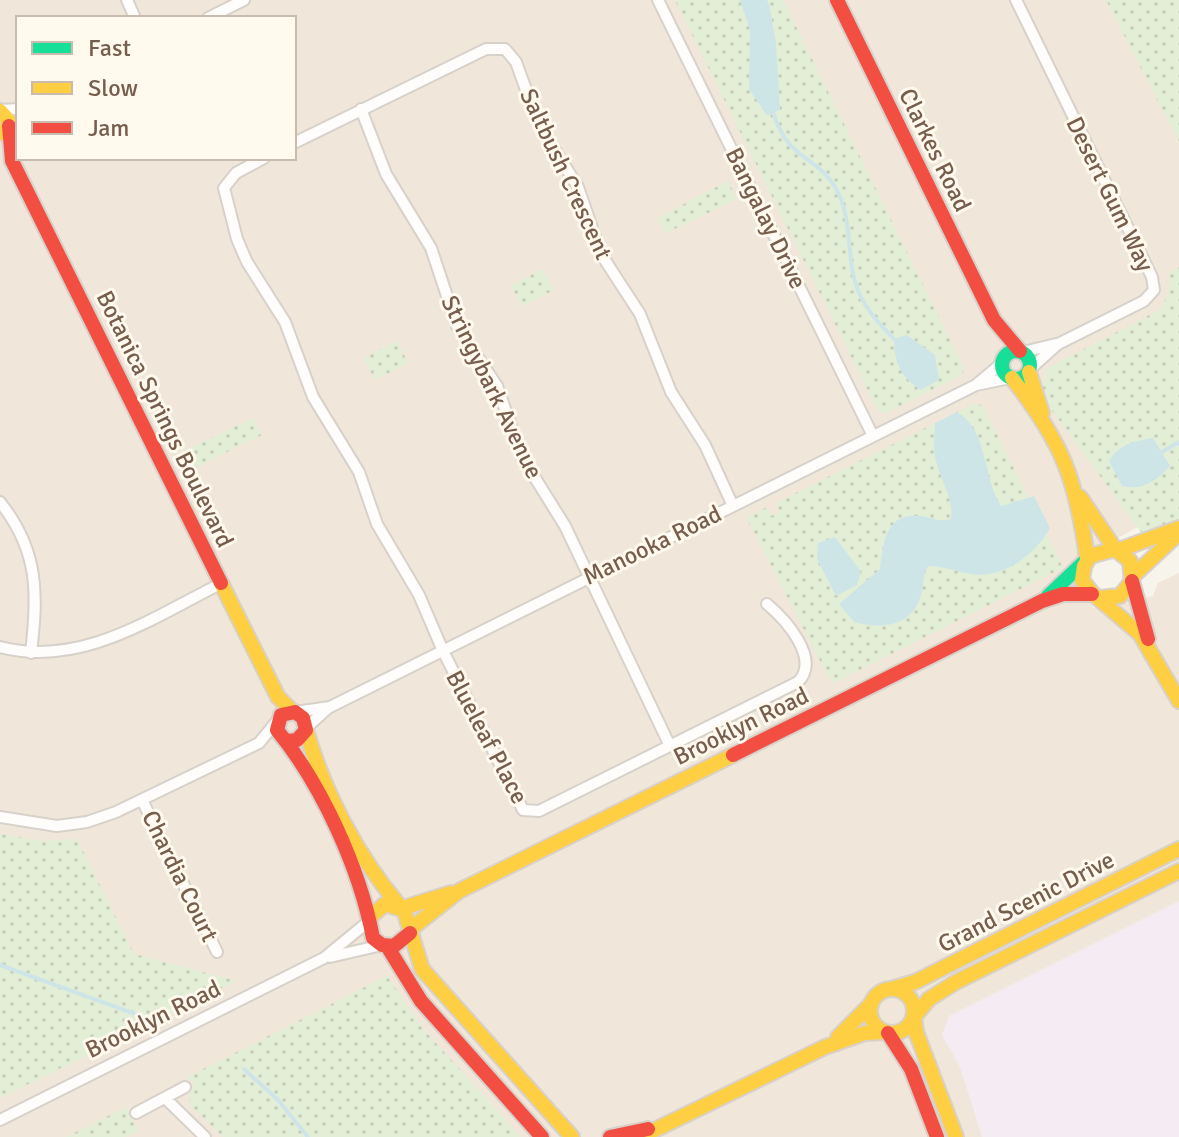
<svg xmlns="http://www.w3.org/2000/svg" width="1179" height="1137" viewBox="0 0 1179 1137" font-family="Signika,sans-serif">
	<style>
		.residential { fill: #f0e7da; fill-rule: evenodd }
		.education { fill: #f4ebf3 }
		.grass { fill: url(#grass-dots) }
		.water { fill: #cee5e8 }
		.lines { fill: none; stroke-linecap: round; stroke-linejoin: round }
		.stream { stroke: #cee5e8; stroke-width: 4 }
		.street-casing { stroke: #d7d1ca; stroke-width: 14 }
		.fast-casing { stroke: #d8d1ca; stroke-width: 18 }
		.slow-casing { stroke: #d8d1ca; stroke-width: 18 }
		.jam-casing { stroke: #d8d1ca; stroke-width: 18 }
		.street { stroke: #fefdfc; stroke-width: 10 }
		.fast { stroke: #16e098; stroke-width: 14 }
		.slow { stroke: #ffcf43; stroke-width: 14 }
		.jam { stroke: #f24e42; stroke-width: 14 }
		.labels { text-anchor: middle; stroke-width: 6; stroke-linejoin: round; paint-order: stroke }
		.street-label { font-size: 24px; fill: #775d4c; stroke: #fff9ee }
	</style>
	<defs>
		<pattern id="grass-dots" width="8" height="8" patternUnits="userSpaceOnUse" patternTransform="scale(2)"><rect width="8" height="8" fill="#e3eed7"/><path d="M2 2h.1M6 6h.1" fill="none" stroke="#c6ceba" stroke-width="1.8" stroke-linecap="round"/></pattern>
	</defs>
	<rect width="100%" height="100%" fill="#f7f4ec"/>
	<path class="residential" d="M0,0H1179V504L1064,568L1094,608L1153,596L1158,583L1179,573V1137H0ZM18,18H294V158H18Z"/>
	<path class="education" d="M1179,901V1137H982L960,1067L942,1035L949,1016Z"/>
	<path class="grass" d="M675,0H783L964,368L962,375L886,413L878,411Z
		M1106,0H1179V142Z
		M728,181L737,199L666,233L657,218Z
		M1179,267V528L1149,543L1040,394L1048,368L1161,309L1169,292V272Z
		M542,269L554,290L522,306L511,286Z
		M397,341L408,363L375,380L364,358Z
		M975,403L983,406L1063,568L832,684L746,517L767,507L771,516L780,512L776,503Z
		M253,418L262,435L190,470L182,452Z
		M0,834L46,841L77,839L134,954L237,981L0,1098Z
		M387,976L424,1030L521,1137H223L190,1105L189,1092L195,1085L187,1077Z
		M126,1107L138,1131L126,1137H66Z"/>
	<path class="water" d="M740,0H767L769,4L776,43L780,110L767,115L749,89L750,30Z
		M907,335L935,355L939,380L921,390C901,378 894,362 894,339Z
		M957,412C989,431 982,476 1001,506L1034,496L1050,528C1036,554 1003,579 972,574C957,572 943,566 928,566C922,577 924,587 920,598C910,628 879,629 854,622L839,604L880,569C883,542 886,512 920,516C933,518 939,522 951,519C954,496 938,477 935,456C933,445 935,433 935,423Z
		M1153,438L1170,466C1156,481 1143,491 1122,486L1109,461C1119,444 1135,441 1153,438Z
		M835,537L861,572L857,585L836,596L817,559L818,543Z"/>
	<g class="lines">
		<path class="stream" d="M773,112C787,160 817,156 835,187C855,220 844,261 860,295C868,313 881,325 894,339
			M1162,452L1179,442
			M0,965L163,1024
			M244,1069L278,1100L308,1137"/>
		<g class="street-casing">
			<path id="street" d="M127,0L135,18
				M658,0L873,436
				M1016,0L1152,277L1154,290L1144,301L1058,344L1030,369
				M208,18L244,0
				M361,109L386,174L431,248L457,326L497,386L522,457L565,526L670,746
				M0,110L18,109
				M294,143L486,49H505L516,62L538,123L578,187L601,254L640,314L671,392L705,445L733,506
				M264,158L236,173L224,188L237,239L247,262L285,322L313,397L359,472L377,524L419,595L443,651L523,810L539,811L798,682C821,659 786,620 767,604
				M1023,352L1056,344
				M977,384L1002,363
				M0,502C39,551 38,594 31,653
				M0,647C81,668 152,618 222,583
				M295,712L330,707L976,385L1010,378
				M306,728L328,708
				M142,800L217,952
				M0,817L57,826L87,822L116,812L259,743L277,721
				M330,957L382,945
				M167,1100L205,1137
				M136,1113L185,1087
				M0,1120L324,958L369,921"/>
		</g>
		<g class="fast-casing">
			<path id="fast" d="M1002 365a14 14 0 1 1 28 0a14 14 0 1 1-28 0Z
				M1048,596L1084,562"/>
		</g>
		<g class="slow-casing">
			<path id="slow" d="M0,111L9,121L5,134
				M1029,372L1042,413
				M1012,378C1062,443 1076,477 1087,558
				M1080,497L1115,549
				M1119,550L1179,528
				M1133,576L1179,533
				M221,583L278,697L293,712
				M1100,598L1120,596L1132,581L1130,561L1115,549L1090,556L1084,566L1082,580L1092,593L1140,634L1179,701
				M306,730C324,792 357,856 399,905
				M403,908L451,893
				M369,918L385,904L404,910L422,969L572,1137
				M412,928L459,891L733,755
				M870 1011a22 22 0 1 1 44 0a22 22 0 1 1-44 0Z
				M891,989L915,982L1179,849
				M838,1037L871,1004
				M640,1137L825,1047L865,1033L884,1032
				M956,1137L916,1032L914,1017L929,999L956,982L1179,871"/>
		</g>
		<g class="jam-casing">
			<path id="jam" d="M837,0L994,320L1020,351
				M9,126L12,161L221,583
				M1132,581L1148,639
				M287,741L297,740L306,730L303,718L295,712L281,715L277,730C322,785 360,869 373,938L382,945L394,946L410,933
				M733,755L1042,601L1063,594H1092
				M387,946L421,1001L542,1137
				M888,1033L911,1069L937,1137
				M610,1137L648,1129"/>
		</g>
		<use href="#street" class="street"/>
		<use href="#fast" class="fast"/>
		<use href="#slow" class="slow"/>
		<use href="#jam" class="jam"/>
	</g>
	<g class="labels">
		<g class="street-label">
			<text transform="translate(935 150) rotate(64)" y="8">Clarkes Road</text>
			<text transform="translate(566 174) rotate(65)" y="8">Saltbush Crescent</text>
			<text transform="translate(1110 194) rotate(64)" y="8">Desert Gum Way</text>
			<text transform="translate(766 218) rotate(64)" y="8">Bangalay Drive</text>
			<text transform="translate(492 387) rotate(64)" y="8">Stringybark Avenue</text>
			<text transform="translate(165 419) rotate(64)" y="8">Botanica Springs Boulevard</text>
			<text transform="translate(652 545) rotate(-26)" y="8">Manooka Road</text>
			<text transform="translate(741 726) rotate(-26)" y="8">Brooklyn Road</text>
			<text transform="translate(487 737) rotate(62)" y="8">Blueleaf Place</text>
			<text transform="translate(180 876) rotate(64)" y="8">Chardia Court</text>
			<text transform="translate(1026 902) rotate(-27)" y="8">Grand Scenic Drive</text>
			<text transform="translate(153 1019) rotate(-26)" y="8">Brooklyn Road</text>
		</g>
	</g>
	<rect x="16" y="16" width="280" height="144" fill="#fff9ee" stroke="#c9bbad" stroke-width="2"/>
	<rect x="32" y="42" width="40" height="12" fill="#16e098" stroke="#c9bbad" stroke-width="2"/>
	<text x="88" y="56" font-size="24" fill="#775d4c">Fast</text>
	<rect x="32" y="82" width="40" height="12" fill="#ffcf43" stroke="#c9bbad" stroke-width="2"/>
	<text x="88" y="96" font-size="24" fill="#775d4c">Slow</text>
	<rect x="32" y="122" width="40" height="12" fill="#f24e42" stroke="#c9bbad" stroke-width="2"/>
	<text x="88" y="136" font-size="24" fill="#775d4c">Jam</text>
</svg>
